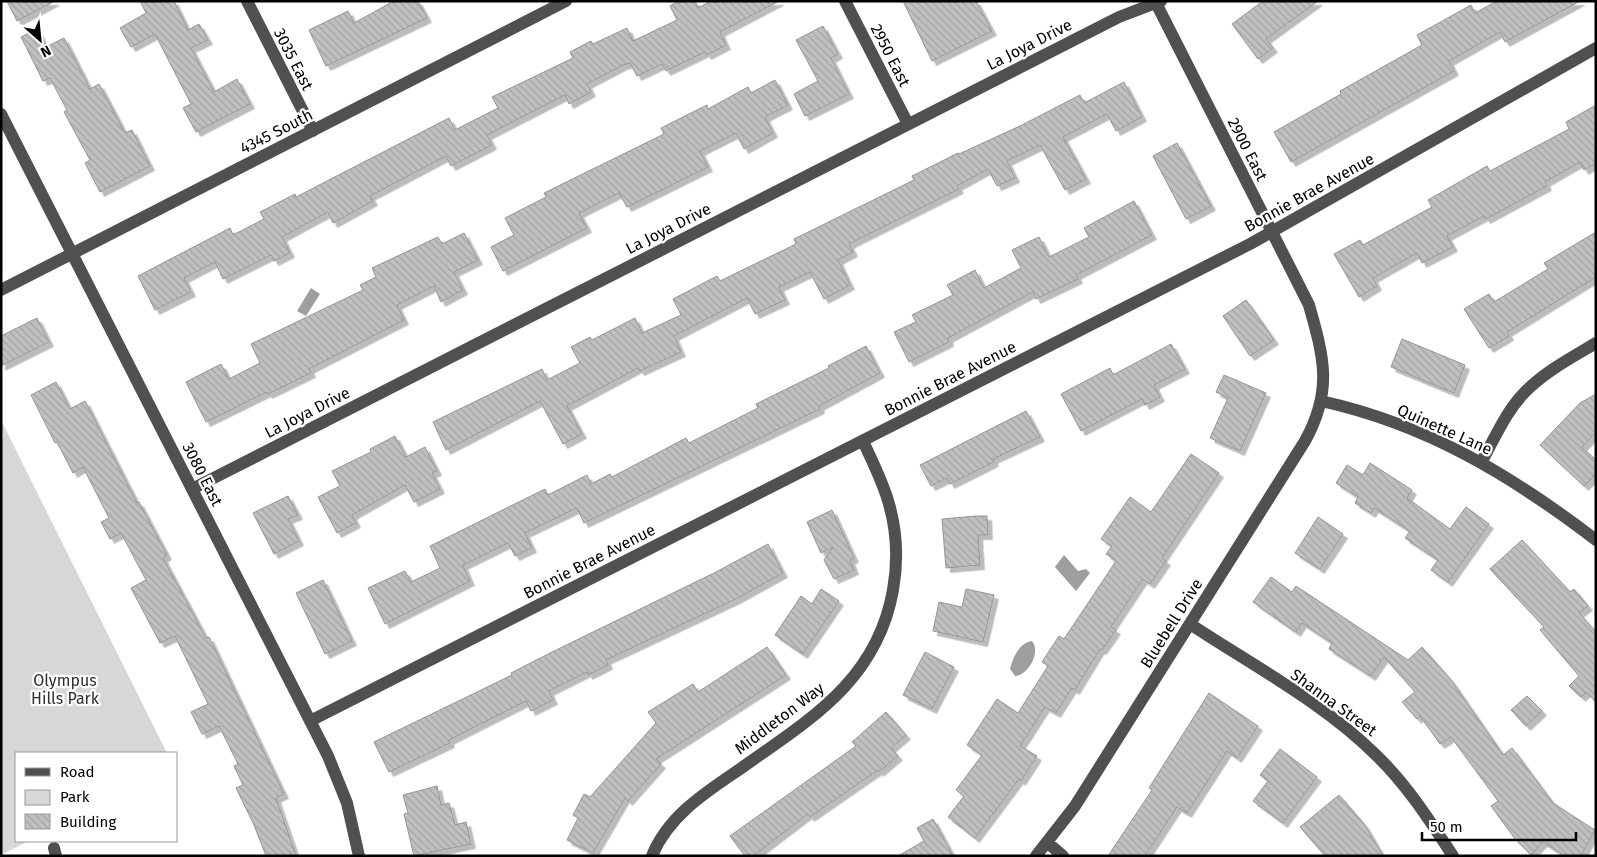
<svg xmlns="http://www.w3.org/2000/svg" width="1597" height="857" viewBox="0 0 1597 857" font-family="'Fira Sans',sans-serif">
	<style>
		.green { fill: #d7d7d7 }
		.water { fill: #9e9e9e }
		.building { fill: url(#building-back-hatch); stroke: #949494; filter: url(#shadow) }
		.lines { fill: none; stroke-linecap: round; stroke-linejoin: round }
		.minor { stroke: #505050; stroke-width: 12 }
		.labels { text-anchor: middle; stroke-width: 4.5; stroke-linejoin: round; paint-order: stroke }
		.street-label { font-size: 16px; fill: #000; stroke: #fff }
		.park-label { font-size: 16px; fill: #2e2e2e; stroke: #fff }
	</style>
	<defs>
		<pattern id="building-back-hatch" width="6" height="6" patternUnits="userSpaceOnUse" patternTransform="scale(1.25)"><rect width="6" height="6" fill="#c0c0c0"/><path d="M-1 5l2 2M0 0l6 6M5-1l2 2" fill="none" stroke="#a3a3a3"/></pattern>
		<filter id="shadow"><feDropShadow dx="4.5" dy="4.5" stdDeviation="0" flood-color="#0004"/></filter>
	</defs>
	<rect width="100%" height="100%" fill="#fff"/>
	<path class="green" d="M1,420L167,753H16V841H29L1,855Z"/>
	<path class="water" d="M311,288L320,294L306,316L297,311Z
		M1064,555L1078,571L1086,569L1090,573L1076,591L1055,567Z
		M1032,641C1041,651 1029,675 1015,676L1010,669C1013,657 1019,643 1032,641Z"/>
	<path class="building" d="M7,1H55L17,21Z
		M140,1H174L188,30L199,24L208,40L191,48L214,92L237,79L250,104L196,132L183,108L191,104L155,34L131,47L120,28L146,13Z
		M394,1H418L427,18L326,66L309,30L348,11L354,23Z
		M678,1H695L698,8L711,1H779L720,32L726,45L707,55L705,52L666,71L662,64L637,76L630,63L623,65L587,84L591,92L569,104L565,95L487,135L492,145L451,166L446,156L370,196L373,201L333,223L328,212L282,237L290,253L274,261L271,255L223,279L215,262L184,278L191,292L155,310L138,276L230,228L233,235L264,219L260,212L295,194L296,197L449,118L455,130L498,108L492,97L573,58L570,52L591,41L593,44L627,28L633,41L677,20L670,6Z
		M903,1H976L992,31L932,61Z
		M1263,1H1318L1266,39L1273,48L1258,59L1232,24Z
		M1497,1H1580L1505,42L1500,32L1449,61L1454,71L1291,162L1274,132L1341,94L1340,91L1422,45L1417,35L1471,5L1475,13Z
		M823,26L838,54L831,58L849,94L805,116L794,94L818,81L796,40Z
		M37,29L46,47L64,38L90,89L99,84L125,133L132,130L150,166L100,192L85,163L90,160L64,112L67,110L50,78L43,81L21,37Z
		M775,80L788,105L765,117L773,133L744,149L736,133L700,151L708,167L627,207L619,193L579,213L587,228L503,271L491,247L514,235L505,218L546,197L544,193L664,134L661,128L707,105L708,109L748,87L751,93Z
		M1124,82L1142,117L1116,131L1107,114L1063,137L1086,179L1065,190L1040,145L1007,161L1015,178L997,186L988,169L957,186L959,189L849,244L853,252L838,260L850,285L824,299L810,272L779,287L785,300L755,314L747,298L674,336L681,352L640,371L638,368L567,406L582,434L563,444L540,401L446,450L433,422L542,369L547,380L580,363L571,347L590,337L592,340L635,318L642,333L681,315L673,299L717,276L720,281L796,244L794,239L914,180L912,176L958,153L959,154L1022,125L1080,95L1084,103Z
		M1596,105V163L1584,170L1580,162L1545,182L1547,186L1486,219L1484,216L1447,236L1453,247L1422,263L1417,253L1373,278L1377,286L1359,297L1334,254L1360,240L1363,245L1432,207L1428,200L1487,166L1490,171L1569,129L1566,122Z
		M1177,143L1211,206L1186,219L1153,156Z
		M1134,201L1152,235L1076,275L1078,279L1036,299L1033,292L948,338L949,342L909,362L894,332L916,322L912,315L953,295L947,285L975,270L984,288L1021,268L1012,250L1039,237L1049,257L1089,237L1084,228Z
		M1596,232V277L1507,332L1509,336L1489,348L1464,309L1489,294L1494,302L1548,269L1544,263Z
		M464,233L478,260L454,272L463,290L441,302L434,286L397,305L404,320L309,369L311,373L268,394L267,392L206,422L186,382L221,364L229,379L260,363L251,344L363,290L360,285L376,277L372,268L438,237L442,244Z
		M1246,300L1274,340L1250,356L1223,316Z
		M37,318L49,342L1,366V336Z
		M1402,339L1465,365L1454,393L1391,367Z
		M1171,344L1185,369L1154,385L1160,397L1145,405L1142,399L1081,431L1061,394L1110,368L1113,375Z
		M866,346L880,373L819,406L820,409L584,523L577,508L525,533L532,548L515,556L508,543L463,565L470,581L385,624L368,588L405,571L411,582L440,568L430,546L545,489L548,495L587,475L591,484L610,474L612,477L686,438L689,443L758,408L756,404L829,368L828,366Z
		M1224,375L1266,393L1240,451L1210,438L1228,398L1216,392Z
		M56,382L70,409L85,401L137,503L139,502L167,555L163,558L206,638L209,637L284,794L276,798L296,856H266L254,825L236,788L243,785L234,766L238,764L219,726L202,734L191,712L208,704L175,636L160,643L131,588L146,580L121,533L110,539L101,522L109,518L83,467L73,473L57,442L55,443L31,395Z
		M1596,394V432L1582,447L1596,460V474L1584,486L1540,445L1580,403Z
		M1026,411L1040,437L993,459L994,462L950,484L947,478L931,486L920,465Z
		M395,436L406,457L425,447L437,471L432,473L440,489L414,502L405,485L352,515L356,523L337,533L318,497L340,486L332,471L371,452L370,449Z
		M1191,454L1219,473L1162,558L1166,561L1150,584L1143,579L1111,627L1116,630L1102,650L1100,649L1075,690L1072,688L1056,713L1045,707L1020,746L1037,756L1021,781L1019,779L975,838L948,817L964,796L956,790L982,755L967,745L997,699L1018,713L1048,666L1042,662L1059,636L1064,639L1116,561L1106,554L1112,546L1101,539L1130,497L1151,512Z
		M1370,463L1412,490L1407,498L1450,529L1466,507L1489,524L1448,582L1431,570L1438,560L1405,538L1410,531L1374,508L1371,513L1355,503L1358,497L1336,483L1347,465L1363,475Z
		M288,496L298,515L288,519L299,541L274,554L253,513Z
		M832,510L854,558L850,560L854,570L834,579L824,560L833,547L821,553L807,522Z
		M976,516H987L988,535H978L980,565L946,568L942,519Z
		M1318,517L1343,534L1320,569L1295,553Z
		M1522,540L1570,592L1574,589L1588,606L1579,613L1596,632V702L1586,692L1581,697L1569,686L1579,676L1540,630L1544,627L1490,569Z
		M768,544L783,573L736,599L606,660L608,665L588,675L587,672L549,691L553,700L531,711L526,701L449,740L450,743L389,772L374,742L512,675L511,673L550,653L716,572Z
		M1271,577L1292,592L1296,586L1408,660L1422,647L1451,680L1503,755L1512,748L1553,803L1595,830L1581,856H1565L1543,842L1531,855L1515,839L1491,806L1498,801L1451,737L1440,744L1420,716L1417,719L1402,702L1415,692L1384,657L1371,676L1329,649L1332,643L1302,623L1296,632L1253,602Z
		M323,580L352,641L325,654L296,593Z
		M821,589L839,601L803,654L775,635L801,596L812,604Z
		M966,589L994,595L983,642L933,631L939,602L962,607Z
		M767,647L786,675L656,759L661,764L628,801L625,798L593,853L567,840L578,818L573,815L584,794L590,797L656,723L648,712L693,684L698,692Z
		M925,652L954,667L932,709L903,695Z
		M1209,693L1258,726L1237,758L1227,751L1187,813L1177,807L1145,856H1108L1152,790L1149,788Z
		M1527,696L1542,711L1526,726L1511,710Z
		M886,712L906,735L891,748L898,756L879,772L878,770L810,817L808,814L753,856H745L730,836L856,746L852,742Z
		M1280,749L1317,777L1283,823L1253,801L1268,781L1260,775Z
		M437,786L441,805L449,803L455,825L466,822L471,844L414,856L404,814L408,813L403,795Z
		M1339,795L1364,824L1383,856H1325L1300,827Z
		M933,819L953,856H898L924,841L917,828Z"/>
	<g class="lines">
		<path class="minor" d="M247,1L313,131
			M845,1L908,124
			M1,114L328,756L347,803L359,856
			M1,290L566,1
			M1321,401C1426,424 1511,475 1596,540
			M1482,461C1495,438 1506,411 1525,392C1546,371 1571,358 1596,343
			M192,489L1119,17L1161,1
			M1190,624C1252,665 1324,703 1377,756C1407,785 1430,821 1453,856
			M310,721L1250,244L1596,48
			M1048,843L1063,856
			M54,848L56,856
			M652,856C668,816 706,792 740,769C809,720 877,681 893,590C898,562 897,532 889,504C883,482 872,461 863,441
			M1036,856L1075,806L1305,441C1333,390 1324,358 1309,305L1155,1"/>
	</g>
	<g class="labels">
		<g class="street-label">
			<text transform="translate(1029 44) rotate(-27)" y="6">La Joya Drive</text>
			<text transform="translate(891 55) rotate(63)" y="6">2950 East</text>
			<text transform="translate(294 59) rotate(63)" y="6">3035 East</text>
			<text transform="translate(276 131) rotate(-27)" y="6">4345 South</text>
			<text transform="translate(1248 149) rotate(63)" y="6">2900 East</text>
			<text transform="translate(1309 192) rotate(-29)" y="6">Bonnie Brae Avenue</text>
			<text transform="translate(668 228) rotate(-27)" y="6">La Joya Drive</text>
			<text transform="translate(950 378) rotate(-27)" y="6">Bonnie Brae Avenue</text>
			<text transform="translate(307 412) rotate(-27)" y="6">La Joya Drive</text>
			<text transform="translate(1445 429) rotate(24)" y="6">Quinette Lane</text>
			<text transform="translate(203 474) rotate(63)" y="6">3080 East</text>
			<text transform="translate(589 561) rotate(-27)" y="6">Bonnie Brae Avenue</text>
			<text transform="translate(1171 623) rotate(-58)" y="6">Bluebell Drive</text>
			<text transform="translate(1334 702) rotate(36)" y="6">Shanna Street</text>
			<text transform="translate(779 718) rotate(-37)" y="6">Middleton Way</text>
		</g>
		<g class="park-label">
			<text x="65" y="686">Olympus<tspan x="65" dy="18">Hills Park</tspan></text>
		</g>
	</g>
	<rect width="1597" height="857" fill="none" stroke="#000000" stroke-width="5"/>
	<rect x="15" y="752" width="162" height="90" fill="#ffffff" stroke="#999999"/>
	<rect x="25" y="768" width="25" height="8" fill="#505050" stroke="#999999"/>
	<text x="60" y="777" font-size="15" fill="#000000">Road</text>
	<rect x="25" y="790" width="25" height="15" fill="#d7d7d7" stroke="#999999"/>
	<text x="60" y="802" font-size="15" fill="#000000">Park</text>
	<rect x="25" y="814" width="25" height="15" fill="url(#building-back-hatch)" stroke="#999999"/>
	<text x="60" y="827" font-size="15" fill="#000000">Building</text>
	<g transform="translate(40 40) rotate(153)" stroke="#ffffff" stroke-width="4" paint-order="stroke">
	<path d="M0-4L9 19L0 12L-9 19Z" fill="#000000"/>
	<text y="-8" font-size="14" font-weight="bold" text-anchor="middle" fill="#000000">N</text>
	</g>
	<path d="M1422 832v8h154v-8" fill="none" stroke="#000000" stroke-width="2.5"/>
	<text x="1430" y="832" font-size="15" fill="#000000" stroke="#ffffff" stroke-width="4" paint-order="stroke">50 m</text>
</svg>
